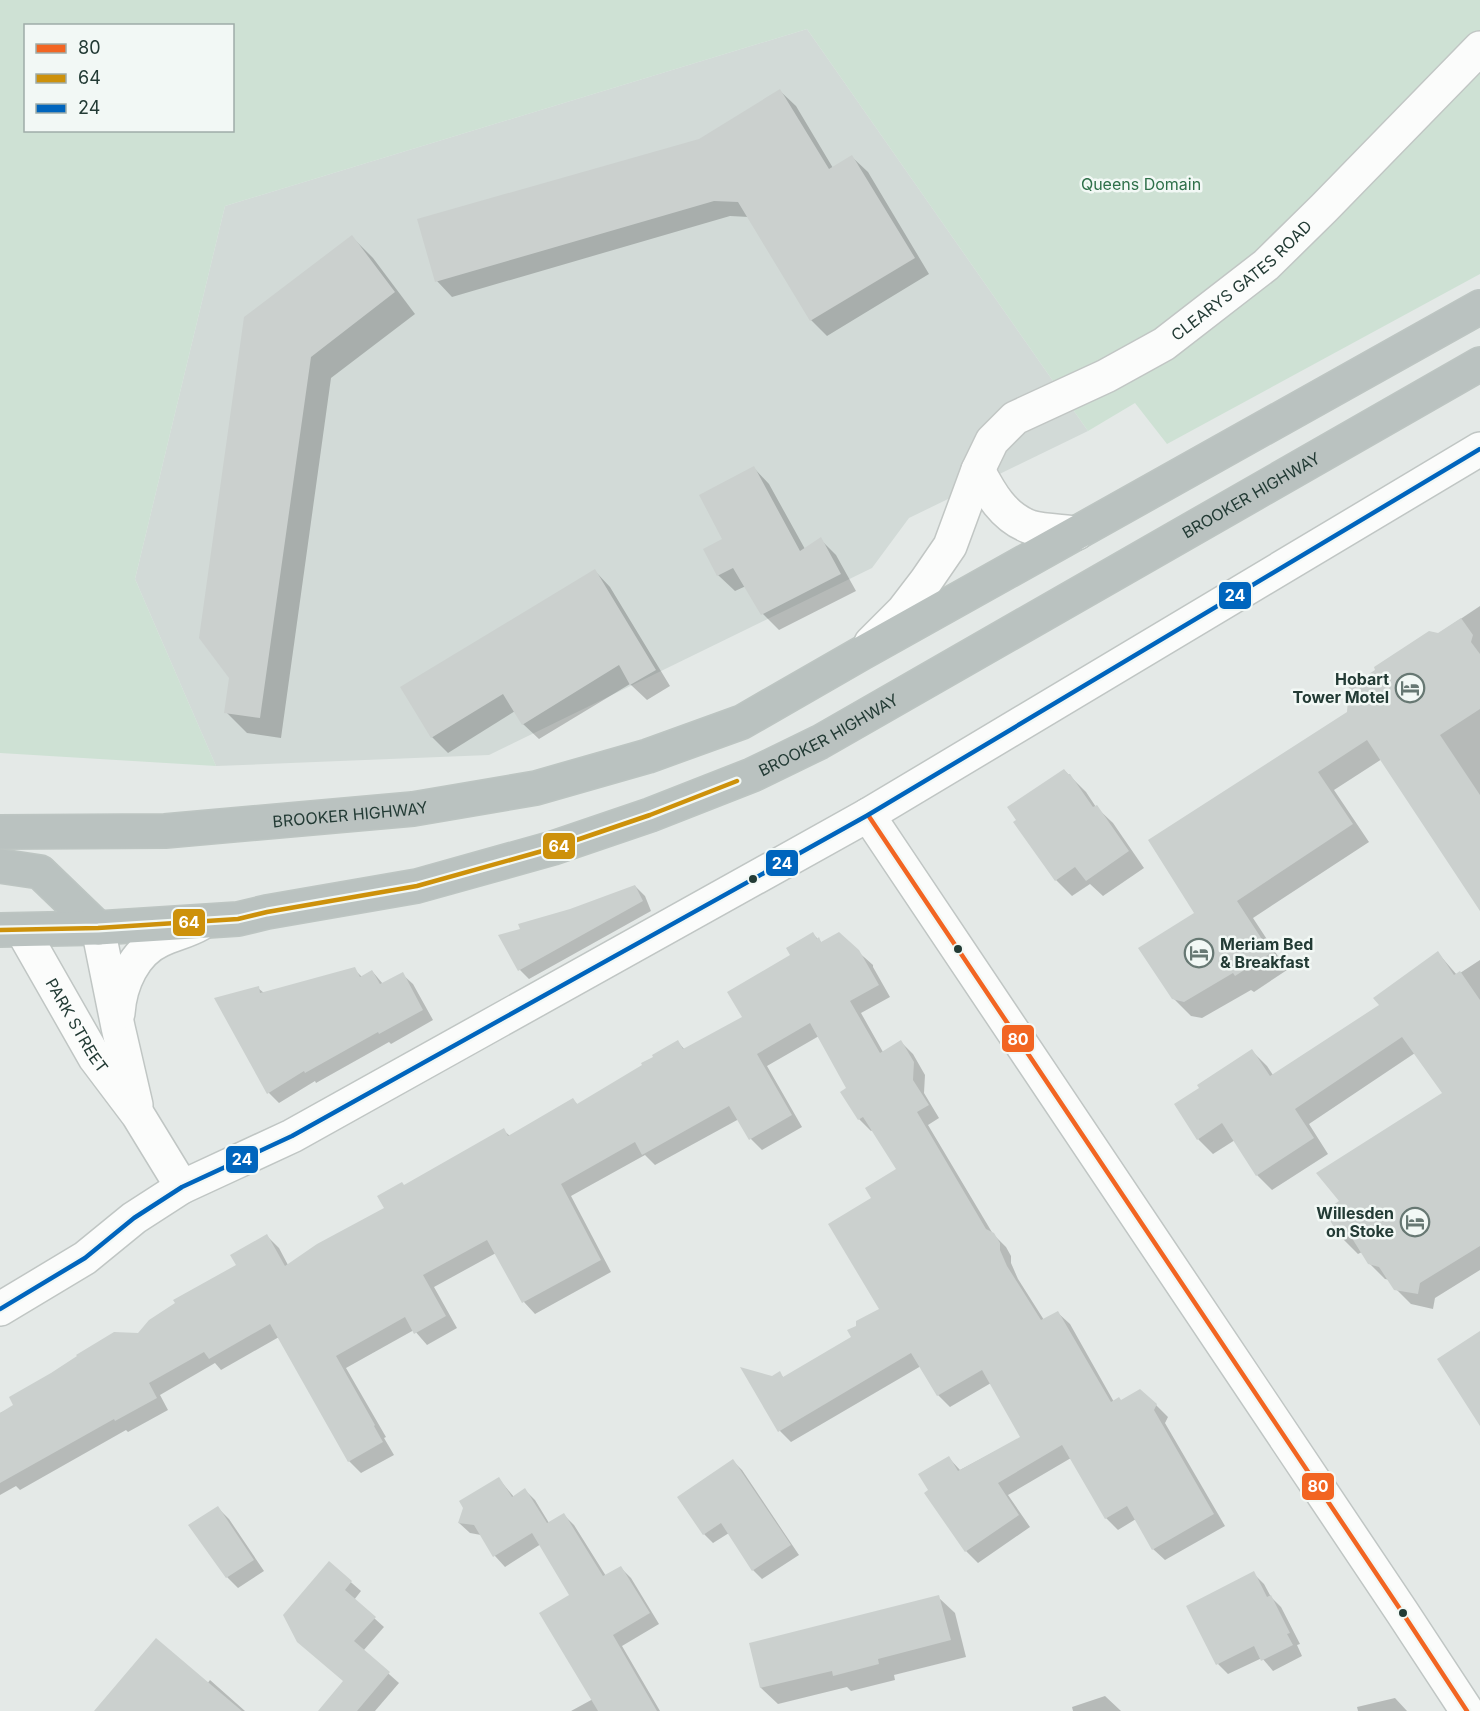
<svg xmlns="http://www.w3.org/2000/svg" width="1480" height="1711" viewBox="0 0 1480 1711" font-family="Inter,sans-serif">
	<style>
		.built { fill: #d2dad7 }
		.green { fill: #cee1d4; fill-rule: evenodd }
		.shadow { fill: #0003 }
		.building { fill: #cbd0ce }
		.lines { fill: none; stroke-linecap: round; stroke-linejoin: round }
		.street-casing { stroke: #c1c6c4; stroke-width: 36 }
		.secondary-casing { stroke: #c0c6c4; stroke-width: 36 }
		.highway-casing { stroke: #bdc5c2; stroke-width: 36 }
		.street { stroke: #fbfcfb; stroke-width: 33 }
		.secondary { stroke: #fbfcfb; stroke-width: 33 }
		.highway { stroke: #bac2c0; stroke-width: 33 }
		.bus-1-casing { stroke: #f2f8f5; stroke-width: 9 }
		.bus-2-casing { stroke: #f2f8f5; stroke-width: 9 }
		.bus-3-casing { stroke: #f2f8f5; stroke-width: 9 }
		.bus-1 { stroke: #f26522; stroke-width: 4.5 }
		.bus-2 { stroke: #cd910b; stroke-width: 4.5 }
		.bus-3 { stroke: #0065bd; stroke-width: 4.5 }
		.bus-dot { fill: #233b35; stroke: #f2f8f5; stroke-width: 2 }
		.labels { text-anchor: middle; stroke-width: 5; stroke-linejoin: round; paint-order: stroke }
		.park-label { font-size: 16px; fill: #2f704a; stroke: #f2f8f5 }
		.street-label { font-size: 16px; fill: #233b35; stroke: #f2f8f5 }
		.poi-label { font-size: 16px; font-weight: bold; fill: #233b35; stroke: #f2f8f5; text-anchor: end }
		.line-badge { stroke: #f2f8f5; stroke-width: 2 }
		.badge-label { font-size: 16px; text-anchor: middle; font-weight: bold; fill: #fff }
	</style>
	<rect width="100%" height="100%" fill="#e4e9e7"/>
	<path class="built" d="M807,29L1088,431L909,518L872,568L489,755L216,766L135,579L225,206Z"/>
	<path class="green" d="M0,0H1480V274L1167,444L1135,403L1088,431L807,29L225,206L135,579L216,766L0,753ZM26,26H232V130H26Z"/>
	<path class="shadow" d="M780,91L796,106L833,168L852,157L868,172L929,274L827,336L811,320L749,217L730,216L452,297L437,281L699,140Z
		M352,237L373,258L415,314L331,378L281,738L247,733L226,712L231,677L201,638Z
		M753,467L769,484L805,549L820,539L836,555L856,591L779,630L763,614L746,586L735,591L718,575L724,539Z
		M595,571L610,587L670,686L647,700L630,684L539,739L523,724L515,711L448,753L432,737Z
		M1480,606V907L1382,759L1334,790L1369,842L1253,918L1287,970L1254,992L1251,990L1202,1018L1191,1016L1173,998L1196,913L1349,713L1438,634Z
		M1064,770L1086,792L1096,807L1113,823L1144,868L1103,896L1090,884L1072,896L1056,880Z
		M635,886L645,896L651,911L529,979L520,970L522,930Z
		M813,934L822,943L838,934L873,965V967L890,997L861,1013L883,1052L901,1042L913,1054L925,1075L924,1093L939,1118L928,1125L993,1234L1006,1247L1011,1256V1263L1018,1279L1044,1320L1058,1313L1070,1324L1114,1402L1156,1405L1168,1417L1165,1423L1225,1526L1165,1560L1153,1549L1136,1519L1118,1530L1106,1518L1071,1458L1008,1495L1030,1527L978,1563L966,1551L949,1458L960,1470L1022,1437L991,1383L950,1407L938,1395L921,1366L791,1442L780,1431L772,1377L779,1373L784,1378L853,1337L881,1309L873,1199L898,1170L873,1130L871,1131L859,1119L849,1089L819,1036L767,1066L802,1127L762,1150L751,1139L739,1119L655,1165L645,1155L571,1196L611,1272L535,1314L524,1302L496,1253L434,1287L457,1328L427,1345L414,1330L346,1368L386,1437L384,1438L394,1455L361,1473L349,1461L279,1337L221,1370L215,1363L160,1395L168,1410L128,1432L126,1430L20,1490L16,1486L0,1495V1413L15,1406L138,1335L238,1266L267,1236L279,1248L288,1265L386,1208L404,1186L503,1130L510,1136L573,1100L578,1105L644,1066L678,1042L685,1050L744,1017L792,956Z
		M1438,953L1457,975L1480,960V1270L1435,1298L1433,1309L1411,1304L1396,1289L1390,1280L1385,1279L1369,1263L1362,1252L1358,1254L1343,1239L1341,1202L1444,1094L1415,1053L1309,1124L1328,1154L1272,1190L1257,1175L1235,1140L1213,1154L1198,1139L1252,1051L1267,1066L1273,1075L1381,1005Z
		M354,969L362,977L372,971L383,984L402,974L413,984L433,1020L391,1044L389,1042L316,1083L315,1081L279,1103L269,1093L258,988L264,993Z
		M733,1461L742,1470L799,1555L762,1579L753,1570L729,1533L713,1543L704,1534Z
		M499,1479L514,1497L525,1490L535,1500L549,1523L564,1515L574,1525L606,1576L621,1568L631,1578L659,1624L622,1646L660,1711H571L593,1699L571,1595L541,1544L505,1567L495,1556L481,1535L470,1533L459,1523Z
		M218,1508L229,1519L264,1571L238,1588L227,1577Z
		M329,1563L361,1591L354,1600L384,1627L363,1651L399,1683L375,1711H320L345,1682L298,1641Z
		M1253,1573L1264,1584L1271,1597L1281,1607L1300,1644L1297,1645L1302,1656L1273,1671L1262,1658L1228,1674L1218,1664Z
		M938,1597L955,1613L966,1657L894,1675L895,1680L851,1691L847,1687L778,1704L761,1688L751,1644Z
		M210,1680L245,1711H96L207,1684Z
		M1105,1696L1121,1711H1073L1072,1707Z
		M1395,1698L1407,1711H1358L1357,1707Z"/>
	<path class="building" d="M780,89L829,169L852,155L915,258L810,321L738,202L714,201L435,282L417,219L699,139Z
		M352,235L395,292L311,357L260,718L224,713L229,678L199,638L244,317Z
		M754,466L800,551L821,537L841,574L761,615L733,568L717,576L703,549L722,539L699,495Z
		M595,569L656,670L630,685L619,665L522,725L503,694L431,738L400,687Z
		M1461,618L1473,635L1471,642L1480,654V709L1440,735L1480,795V911L1367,740L1318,772L1353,824L1237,901L1271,953L1235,976L1233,973L1184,1002L1172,999L1138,948L1194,913L1148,840L1347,712L1349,687L1375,670L1374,667L1429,631L1438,633Z
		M1064,769L1068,774H1070L1093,807L1097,805L1129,851L1086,881L1075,867L1055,881L1013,822L1016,820L1007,807Z
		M635,885L643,901L518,971L498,935L520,929L518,924L570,909Z
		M813,932L817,939L819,937L821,942L839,932L859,950L879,985L850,1001L880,1053L901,1040L914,1062L913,1080L929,1105L917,1112L986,1229L994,1233L1000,1243V1250L1007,1266L1041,1320L1058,1311L1111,1402L1119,1397L1121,1400L1140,1389L1157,1404L1154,1410L1214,1514L1152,1550L1127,1506L1105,1519L1062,1445L998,1483L1019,1515L965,1552L924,1493L928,1490L918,1474L949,1456L958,1471L1020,1437L982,1370L937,1396L911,1353L778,1432L740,1367L772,1376L780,1371L783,1377L851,1337L847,1330L856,1326V1321L879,1309L828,1224L871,1198L865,1188L896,1169L863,1117L858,1120L840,1092L846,1088L810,1023L757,1054L792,1115L749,1140L729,1106L642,1155L635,1142L561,1184L601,1260L522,1303L487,1240L423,1275L446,1316L414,1334L405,1317L336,1356L375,1425L374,1426L383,1442L348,1462L270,1324L209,1359L204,1352L149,1383L157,1398L115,1421L114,1419L0,1483V1413L13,1405L9,1397L51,1373L77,1356L76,1355L114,1332L138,1333L149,1320L175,1303L173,1300L236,1265L230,1255L267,1234L285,1266L317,1244L384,1208L377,1196L402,1182L404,1185L504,1128L508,1136L573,1098L577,1104L642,1065L641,1063L653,1057L652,1055L678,1040L683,1049L742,1017L727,992L790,955L786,948Z
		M1438,951L1454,975L1460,971L1480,1000V1246L1420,1283L1418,1294L1394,1290L1379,1267L1368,1264L1350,1235L1342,1240L1324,1211L1339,1201L1316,1173L1442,1093L1402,1037L1295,1109L1314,1138L1256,1176L1222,1123L1197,1140L1174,1104L1199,1088L1197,1085L1252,1049L1270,1076L1379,1005L1373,998Z
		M355,967L360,977L372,970L380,984L403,972L423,1010L379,1034L378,1032L305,1073L304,1071L267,1094L214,998L259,986L260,993Z
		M1480,1331V1426L1437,1359Z
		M733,1459L791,1545L752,1571L721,1523L703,1535L677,1497Z
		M499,1477L512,1497L525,1488L547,1523L564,1513L603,1576L621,1566L650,1613L613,1635L657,1711H598L539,1613L569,1595L532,1533L493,1557L474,1525L458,1523L463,1508L459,1501Z
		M218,1506L254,1560L226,1578L188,1525Z
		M329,1561L352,1581L345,1590L376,1617L354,1641L390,1672L357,1711H318L343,1681L297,1642L283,1615Z
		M1254,1571L1267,1597L1271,1595L1290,1633L1287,1634L1293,1645L1261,1661L1254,1646L1216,1665L1186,1606Z
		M939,1595L951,1640L878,1659L879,1664L833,1676L832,1671L760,1688L749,1643Z
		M156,1638L242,1711H94Z"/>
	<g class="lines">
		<g class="street-casing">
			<g id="street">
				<path d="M978,470C990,493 1003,517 1030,527C1043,531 1063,531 1077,533"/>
				<path id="s1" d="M871,643L903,611L926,581L950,546L978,470L992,441L1015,418L1106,376L1164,344L1266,265L1324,208L1480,48"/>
			</g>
		</g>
		<g class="secondary-casing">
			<g id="secondary">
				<path d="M868,815L1402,1612L1467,1711"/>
				<path d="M98,928L118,1027L136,1105"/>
				<path id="s2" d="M22,930L95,1058L138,1115L182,1187"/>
				<path d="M118,1013C120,984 134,952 161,940C174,934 188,931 200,924"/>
				<path d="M0,1309L85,1258L134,1218L182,1187L292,1136L868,815L1480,449"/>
			</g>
		</g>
		<g class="highway-casing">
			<g id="highway">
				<path id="s3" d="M0,832L165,831L413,809L536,788L648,756L742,722L862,653L1480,307"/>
				<path d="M0,866L40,872L98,928"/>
				<path id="s4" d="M0,930L98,928L238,919L267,912L417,886L553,848L650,815L752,775L820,742L1480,364"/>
			</g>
		</g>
		<use href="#street" class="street"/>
		<use href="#secondary" class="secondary"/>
		<use href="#highway" class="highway"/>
		<g class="bus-1-casing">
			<path id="bus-1" d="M868,815L1402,1612L1467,1711"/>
		</g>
		<g class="bus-2-casing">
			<path id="bus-2" d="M0,930L98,928L238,919L267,912L417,886L553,848L650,815L737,781"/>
		</g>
		<g class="bus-3-casing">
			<path id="bus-3" d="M0,1309L85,1258L134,1218L182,1187L292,1136L868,815L1480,449"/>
		</g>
		<use href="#bus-1" class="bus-1"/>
		<use href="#bus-2" class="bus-2"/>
		<use href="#bus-3" class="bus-3"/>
	</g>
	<defs>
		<g id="hotel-ring" transform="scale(1.5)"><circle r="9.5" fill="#f2f8f5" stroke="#677873" stroke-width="1.5"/><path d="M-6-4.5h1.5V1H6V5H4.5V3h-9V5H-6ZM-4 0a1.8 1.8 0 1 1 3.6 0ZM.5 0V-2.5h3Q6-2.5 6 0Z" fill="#677873"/></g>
	</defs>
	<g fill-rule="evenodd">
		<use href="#hotel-ring" x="1410" y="688"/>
		<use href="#hotel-ring" x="1199" y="953"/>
		<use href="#hotel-ring" x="1415" y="1222"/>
	</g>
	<g class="bus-dot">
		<circle cx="753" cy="879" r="5"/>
		<circle cx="958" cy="949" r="5"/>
		<circle cx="1403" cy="1613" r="5"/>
	</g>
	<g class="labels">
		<g class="park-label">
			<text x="1141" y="190">Queens Domain</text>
		</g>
		<g class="street-label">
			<text dy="6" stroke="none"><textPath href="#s1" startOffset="538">CLEARYS GATES ROAD</textPath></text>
			<text dy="6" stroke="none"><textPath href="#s4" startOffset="1346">BROOKER HIGHWAY</textPath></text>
			<text dy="6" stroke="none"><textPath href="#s4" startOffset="860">BROOKER HIGHWAY</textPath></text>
			<text dy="6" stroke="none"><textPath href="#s3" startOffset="351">BROOKER HIGHWAY</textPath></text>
			<text dy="6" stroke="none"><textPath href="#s2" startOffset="110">PARK STREET</textPath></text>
		</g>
		<g class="poi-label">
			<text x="1389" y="685">Hobart<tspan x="1389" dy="18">Tower Motel</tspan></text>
			<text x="1220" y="950" text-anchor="start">Meriam Bed<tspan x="1220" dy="18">&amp; Breakfast</tspan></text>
			<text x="1394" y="1219">Willesden<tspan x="1394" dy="18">on Stoke</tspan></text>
		</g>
	</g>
	<g class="line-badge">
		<rect x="1218" y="581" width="34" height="29" rx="6" fill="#0065bd"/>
		<rect x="542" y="832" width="34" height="28" rx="6" fill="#cd910b"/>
		<rect x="765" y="849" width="34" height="28" rx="6" fill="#0065bd"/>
		<rect x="172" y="908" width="34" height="29" rx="6" fill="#cd910b"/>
		<rect x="1001" y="1024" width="34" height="29" rx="6" fill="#f26522"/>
		<rect x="225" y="1145" width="34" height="29" rx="6" fill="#0065bd"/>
		<rect x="1301" y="1472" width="34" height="29" rx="6" fill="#f26522"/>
	</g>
	<g class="badge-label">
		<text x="1235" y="601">24</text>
		<text x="559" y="852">64</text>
		<text x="782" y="869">24</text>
		<text x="189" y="928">64</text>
		<text x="1018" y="1045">80</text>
		<text x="242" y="1165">24</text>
		<text x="1318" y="1492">80</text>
	</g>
	<rect x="24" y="24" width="210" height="108" fill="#f2f8f5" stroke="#9faca8" stroke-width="1.5"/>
	<rect x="36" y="44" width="30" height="9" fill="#f26522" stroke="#9faca8" stroke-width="1.5"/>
	<text x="78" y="54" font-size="18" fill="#233b35">80</text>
	<rect x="36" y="74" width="30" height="9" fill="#cd910b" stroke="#9faca8" stroke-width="1.5"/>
	<text x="78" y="84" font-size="18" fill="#233b35">64</text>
	<rect x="36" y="104" width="30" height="9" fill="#0065bd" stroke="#9faca8" stroke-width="1.5"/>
	<text x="78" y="114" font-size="18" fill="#233b35">24</text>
</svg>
